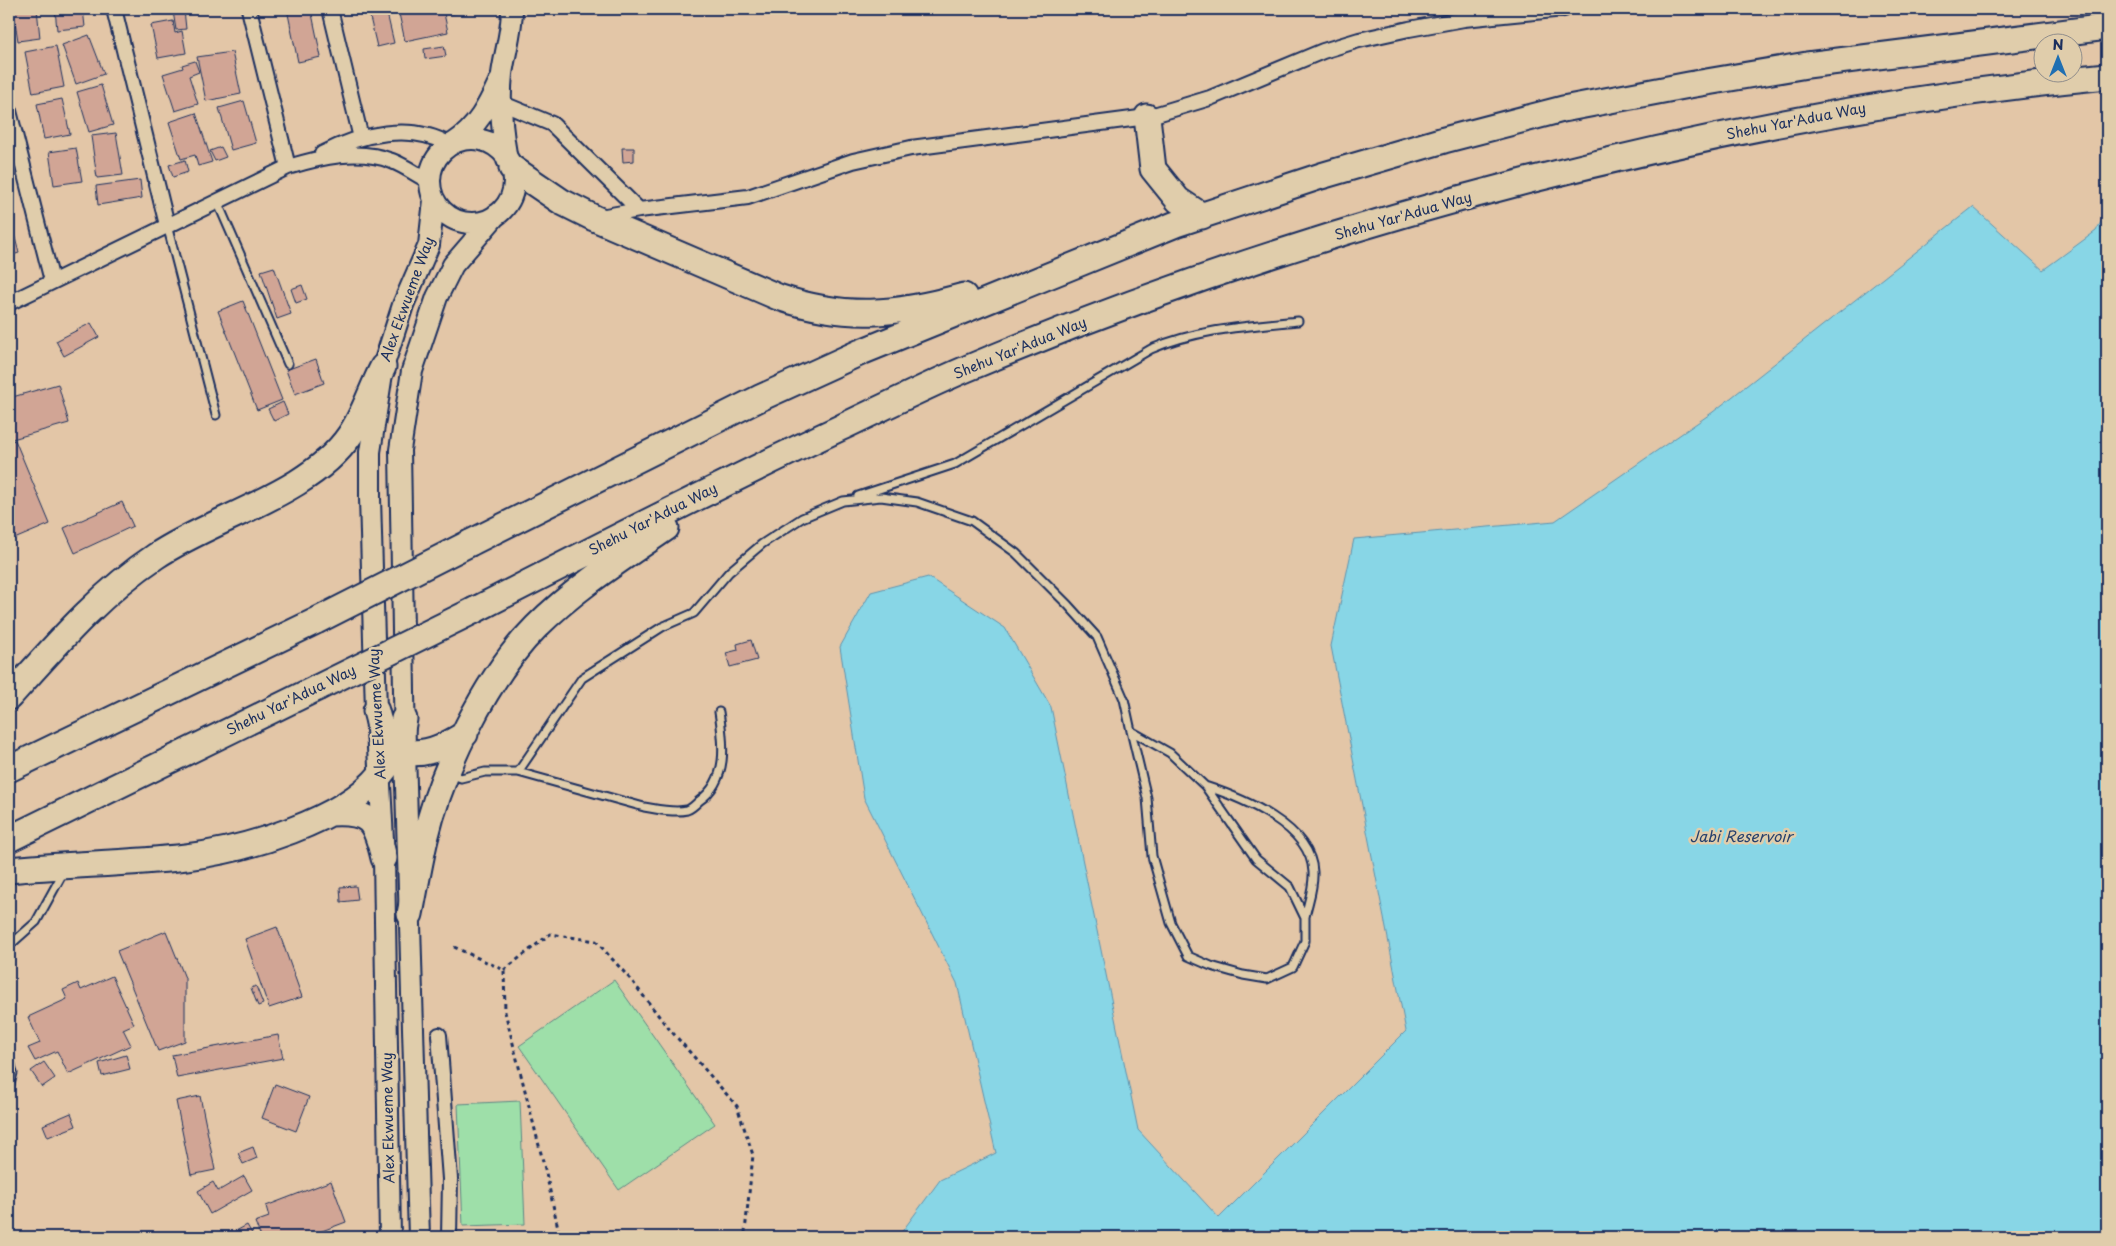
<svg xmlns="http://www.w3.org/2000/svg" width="2116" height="1246" viewBox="0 0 2116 1246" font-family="'Playpen Sans',sans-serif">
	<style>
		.green { fill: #9edfa9; stroke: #5c8784 }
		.water { fill: #88d6e6; stroke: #5c93b0 }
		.building { fill: #d1a595; stroke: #1b2f5e }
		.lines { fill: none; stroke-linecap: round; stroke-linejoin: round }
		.lane-casing { stroke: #1b2f5e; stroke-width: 11 }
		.street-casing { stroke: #1b2f5e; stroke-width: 18 }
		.secondary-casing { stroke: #1b2f5e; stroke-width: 24 }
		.highway-casing { stroke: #1b2f5e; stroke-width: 29 }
		.path { stroke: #1b2f5e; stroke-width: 3; stroke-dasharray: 4 4; stroke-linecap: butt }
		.lane { stroke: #e0cdab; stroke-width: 7 }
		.street { stroke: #e0cdab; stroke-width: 14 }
		.secondary { stroke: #e0cdab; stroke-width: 20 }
		.highway { stroke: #e0cdab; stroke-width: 25 }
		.highway-bridge-casing { stroke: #1b2f5e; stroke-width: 29; stroke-linecap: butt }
		.highway-bridge { stroke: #e0cdab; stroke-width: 25 }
		.labels { text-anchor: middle; stroke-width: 5; stroke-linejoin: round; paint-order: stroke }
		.street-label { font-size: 14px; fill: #1b2f5e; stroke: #e0cdab }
		.water-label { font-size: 15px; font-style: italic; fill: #26406c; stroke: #e0cdab }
	</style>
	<rect width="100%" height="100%" fill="#e3c6a7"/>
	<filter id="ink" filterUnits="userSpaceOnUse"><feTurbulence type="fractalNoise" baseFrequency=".02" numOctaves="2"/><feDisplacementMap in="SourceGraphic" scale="10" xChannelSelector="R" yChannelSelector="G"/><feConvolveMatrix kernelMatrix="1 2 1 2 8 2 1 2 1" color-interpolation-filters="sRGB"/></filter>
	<g filter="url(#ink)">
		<path class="green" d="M614,980L715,1124L619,1190L519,1046Z
			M520,1101L525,1224L463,1226L458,1104Z"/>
		<path class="water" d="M1973,207L2043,270L2096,231L2107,211V1237H898L940,1180L996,1153L957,983L864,798L840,647L871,592L928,577L1005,628L1051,707L1138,1130L1219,1218L1406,1031L1331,646L1354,539L1555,521L1713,412Z"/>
		<path class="building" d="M13,9H37L40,38L18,41Z
			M55,9H83L85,27L57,30Z
			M287,9H311L321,57L298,62Z
			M368,9H386L394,43L377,47Z
			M398,9H443L448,32L405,41Z
			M451,9H469V10L452,14Z
			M184,10L186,29L176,30L173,11Z
			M173,21L175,33L182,31L186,53L158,58L151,25Z
			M89,35L104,74L76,84L62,45Z
			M56,46L64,87L33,93L25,52Z
			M444,46L446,56L425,59L424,49Z
			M232,52L241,94L206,101L197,57Z
			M195,61L199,72L189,76L198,104L175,111L163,74L183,68L182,65Z
			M101,85L113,125L89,132L77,92Z
			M62,99L70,134L44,139L37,104Z
			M244,101L256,143L231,150L219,108Z
			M196,113L212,162L198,166L195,155L181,159L169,122Z
			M116,133L123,175L97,178L91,136Z
			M221,147L226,157L215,161L210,151Z
			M76,148L82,181L54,185L49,152Z
			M622,148H634V161L623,162Z
			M185,160L188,172L173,177L169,165Z
			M140,180L142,198L98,205L96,186Z
			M9,215L19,253L9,256Z
			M274,267L291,314L277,319L261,271Z
			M302,285L307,299L296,303L291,289Z
			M243,301L282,400L257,410L218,311Z
			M91,323L99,337L64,356L56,341Z
			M316,359L324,383L295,394L286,370Z
			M58,384L69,423L9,440V398Z
			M283,402L288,414L274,421L268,409Z
			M15,440L50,524L12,540L9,532V442Z
			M122,502L133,526L75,553L64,528Z
			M751,640L757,660L730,667L726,653L738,650L737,644Z
			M356,886L358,900L341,902L340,887Z
			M277,927L302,997L269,1008L245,939Z
			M166,931L185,978V1041L158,1051L117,951Z
			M112,976L134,1024L123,1029L131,1045L68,1074L57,1051L35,1061L28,1048L40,1043L28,1017L67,999L63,990L78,983L81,990Z
			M256,986L263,1004L258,1006L251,988Z
			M278,1035L283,1058L177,1078L172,1055Z
			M126,1055L130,1069L102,1076L99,1063Z
			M44,1062L55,1078L42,1087L31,1071Z
			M275,1084L309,1097L296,1131L262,1118Z
			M200,1096L215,1170L191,1175L176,1101Z
			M71,1113L76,1126L48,1137L43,1125Z
			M253,1147L257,1158L243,1164L238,1153Z
			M244,1176L252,1190L210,1214L198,1191L213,1182L218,1191Z
			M331,1181L346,1222L306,1237H261L255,1222L269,1217L266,1206Z
			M247,1225L254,1237H225Z"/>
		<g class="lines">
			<g class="lane-casing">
				<path id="lane" d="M217,201L288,364
					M167,225L216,415
					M858,496L955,464L1151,349C1198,329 1248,326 1298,321
					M518,772L582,678L662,627L694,613L729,572L762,544L802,518L843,501L881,497L917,502L972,521L1016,553L1068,605L1097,637L1124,699L1131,731L1147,798L1152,856L1171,923L1188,956L1211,966L1243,975L1267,979L1293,967L1305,941V918L1290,887L1256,859L1205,786L1170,753L1131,731
					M450,774L461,778L485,772H518L644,807C657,809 673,813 687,810C691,809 696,804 699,801C729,780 724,743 719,712
					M1205,786C1242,798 1311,826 1313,872C1314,888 1308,902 1305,917
					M9,946L36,922L64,871
					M9,1057L13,1073L9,1088"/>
			</g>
			<g class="street-casing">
				<path id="street" d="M114,9L167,225
					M249,9L288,167
					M330,9L361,138
					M501,103L552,124L639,210
					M9,111L52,281
					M322,154C359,134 412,122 450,145
					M600,217L639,210L748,197L853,161L911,148L1147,117L1210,98L1323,51L1359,40L1409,29L1464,19L1564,9
					M9,303L288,167C321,157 358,148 392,161C405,166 417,175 429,181
					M439,1035L450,1179L449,1237"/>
			</g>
			<g class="secondary-casing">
				<path id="secondary" d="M430 181a42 42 0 1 1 84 0a42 42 0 1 1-84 0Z
					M454,143C477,128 488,106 499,82
					M507,160C502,132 499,102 502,74C505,52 512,31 512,9
					M390,1237L384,858L376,711L370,498V452L383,367L403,305L429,245L434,200
					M419,1237L405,751L400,450L412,371L437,297L453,265L496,215"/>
			</g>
			<g class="highway-casing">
				<path id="highway" d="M1147,117L1153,169L1178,200L1202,216
					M512,168L562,202L594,218L778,297C847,320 895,315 964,296
					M470,543L760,398L861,352L1176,224L1321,176L1444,140L1563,109L1689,85L1807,65L2107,27
					M475,610C596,548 717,486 840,428C882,408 924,387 966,369C1148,292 1336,230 1526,181C1717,132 1911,95 2107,76
					M9,697C54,647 99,594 156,556C214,517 310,494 350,435C364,415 371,390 383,367
					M376,711C388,766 426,759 465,734
					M9,769L316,621
					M331,813C371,811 375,821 384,858
					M9,839L317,688
					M9,870C68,864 127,864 186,857C245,850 343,821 381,774C395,757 401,740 404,719
					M410,914C415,889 419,864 425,839C441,771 486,677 536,627C575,588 621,559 666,528"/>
			</g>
			<path class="path" d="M454,947L504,970L505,1012L546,1173L560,1237
				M504,970L550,934L596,941L632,981L665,1024L737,1106L753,1155L745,1232L748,1237"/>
			<use href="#lane" class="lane"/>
			<use href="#street" class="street"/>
			<use href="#secondary" class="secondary"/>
			<use href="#highway" class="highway"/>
			<g class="highway-bridge-casing">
				<path id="highway-bridge" d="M316,621L470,543
					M317,688L475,610"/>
			</g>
			<use href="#highway-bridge" class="highway-bridge"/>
		</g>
	</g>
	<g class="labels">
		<g class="street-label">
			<text transform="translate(1796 121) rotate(-11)" y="5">Shehu Yar'Adua Way</text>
			<text transform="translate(1403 216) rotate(-16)" y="5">Shehu Yar'Adua Way</text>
			<text transform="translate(407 299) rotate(-70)" y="5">Alex Ekwueme Way</text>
			<text transform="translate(1020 348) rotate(-22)" y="5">Shehu Yar'Adua Way</text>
			<text transform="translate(653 519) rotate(-27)" y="5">Shehu Yar'Adua Way</text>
			<text transform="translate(291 700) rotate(-26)" y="5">Shehu Yar'Adua Way</text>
			<text transform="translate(377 714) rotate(-93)" y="5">Alex Ekwueme Way</text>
			<text transform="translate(388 1118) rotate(-91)" y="5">Alex Ekwueme Way</text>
		</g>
		<g class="water-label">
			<text x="1741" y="842">Jabi Reservoir</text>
		</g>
	</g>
	<rect width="2116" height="1246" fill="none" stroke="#e0cdab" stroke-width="30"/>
	<rect x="15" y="15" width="2086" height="1216" fill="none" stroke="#1b2f5e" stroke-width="2" filter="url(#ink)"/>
	<g transform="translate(2058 58)"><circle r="24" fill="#e0cdab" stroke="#918e8c"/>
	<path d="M0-4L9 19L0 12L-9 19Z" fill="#1f6fb2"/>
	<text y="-8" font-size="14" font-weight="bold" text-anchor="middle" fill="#1b2f5e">N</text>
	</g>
</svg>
